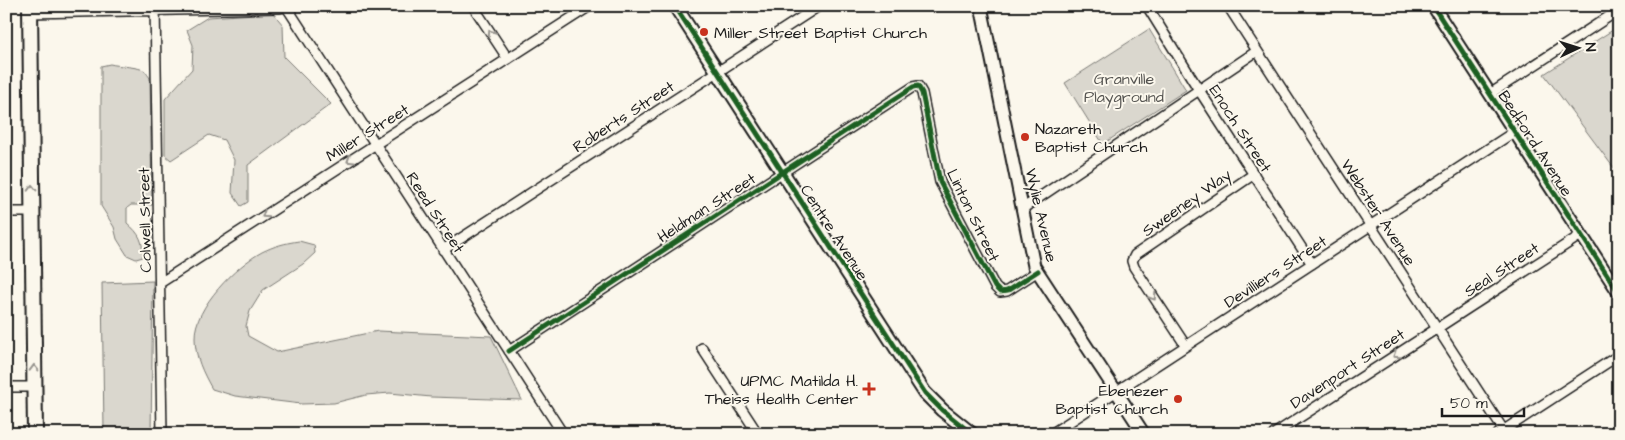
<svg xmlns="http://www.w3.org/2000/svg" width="1625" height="440" viewBox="0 0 1625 440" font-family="'Architects Daughter',sans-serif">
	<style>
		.green { fill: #dad7ce; stroke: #7b7a75 }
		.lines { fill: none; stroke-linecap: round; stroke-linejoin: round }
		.minor-casing { stroke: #1c1c1c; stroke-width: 12 }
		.tertiary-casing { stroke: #1c1c1c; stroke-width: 15 }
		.secondary-casing { stroke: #1c1c1c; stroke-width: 16 }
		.primary-casing { stroke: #1c1c1c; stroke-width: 18 }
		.minor { stroke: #fbf7ec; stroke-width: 9 }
		.tertiary { stroke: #fbf7ec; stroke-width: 11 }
		.secondary { stroke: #fbf7ec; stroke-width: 12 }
		.primary { stroke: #fbf7ec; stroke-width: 14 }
		.cycleway-casing { stroke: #fbf7ec; stroke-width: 8 }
		.cycleway { stroke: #1b5e20; stroke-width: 5 }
		.oneway { stroke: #97948e }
		.poi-dot { fill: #c8321e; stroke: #fbf7ec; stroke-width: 2 }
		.labels { text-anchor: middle; stroke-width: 4; stroke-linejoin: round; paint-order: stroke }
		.poi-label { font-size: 16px; fill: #1c1c1c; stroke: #fbf7ec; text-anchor: start }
		.park-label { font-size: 16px; fill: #555451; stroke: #fbf7ec }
		.street-label { font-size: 16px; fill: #1c1c1c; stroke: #fbf7ec }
	</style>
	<rect width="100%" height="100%" fill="#fbf7ec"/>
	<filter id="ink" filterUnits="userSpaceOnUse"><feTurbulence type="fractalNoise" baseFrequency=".02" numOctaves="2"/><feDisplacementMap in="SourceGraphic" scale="10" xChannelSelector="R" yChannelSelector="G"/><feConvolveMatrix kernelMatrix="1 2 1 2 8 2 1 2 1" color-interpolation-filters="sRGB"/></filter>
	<g filter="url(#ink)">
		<path class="green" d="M273,13L283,25L284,57L331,104L248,165V202L241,206L232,193L234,160L224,140L209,135L171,160L165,155V99L192,69L193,45L187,30L208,17Z
			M1619,26V169L1613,167L1544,74Z
			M1149,29L1186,90L1103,144L1065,83Z
			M110,64C117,66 141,67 145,71C147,73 148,76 150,78L152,205H131L127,208V223C140,234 143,241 143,257L136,259L127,255L117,239L114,227L101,206V66Z
			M299,241L314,245L315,253L303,264L263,290L250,311L246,326L248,336L277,352L378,331L491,336L522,400L431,397L390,393L366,395L334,403L301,404L235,396L212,389C203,373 195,357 195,338C194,307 236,266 262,252C274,246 285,243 299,241Z
			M153,281L151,434H116V432H104L102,283Z"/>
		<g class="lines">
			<g class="minor-casing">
				<path id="minor" d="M155,6L162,434
					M286,6L563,434
					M473,6L508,59
					M1147,6L1199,90L1312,264
					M1228,6L1506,434
					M30,13L279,8L290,6
					M1490,94L1619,10
					M1022,209L1257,51
					M6,212H33
					M443,250L819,6
					M160,283L590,6
					M1186,346L1134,267L1132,261L1135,255L1254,174
					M702,348L758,434
					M509,351L913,87L918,86L922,93L940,182L995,287L1000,292L1007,291L1038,271
					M6,387H34
					M1051,434L1514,132
					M1274,434L1581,235
					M1498,434L1619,355"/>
			</g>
			<g class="tertiary-casing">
				<path id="tertiary" d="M981,6L1034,266L1144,434
					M1433,6L1619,293"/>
			</g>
			<g class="secondary-casing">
				<path id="secondary" d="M675,6L925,393L942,410L972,434"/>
			</g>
			<g class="primary-casing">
				<path id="primary" d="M30,6L35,434"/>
			</g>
			<use href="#minor" class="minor"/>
			<use href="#tertiary" class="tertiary"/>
			<use href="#secondary" class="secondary"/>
			<use href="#primary" class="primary"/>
			<g class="cycleway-casing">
				<path id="cycleway" d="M675,6L925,393L942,410L972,434
					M1433,6L1619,293
					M509,351L913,87L918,86L922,93L940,182L995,287L1000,292L1007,291L1038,271"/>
			</g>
			<use href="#cycleway" class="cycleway"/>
		</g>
		<defs><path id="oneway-chevron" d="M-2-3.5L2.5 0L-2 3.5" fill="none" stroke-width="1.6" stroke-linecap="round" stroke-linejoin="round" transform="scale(1.25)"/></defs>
		<g class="oneway">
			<use href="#oneway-chevron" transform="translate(491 33) rotate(-123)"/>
			<use href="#oneway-chevron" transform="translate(350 160) rotate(148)"/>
			<use href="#oneway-chevron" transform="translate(32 188) rotate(-91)"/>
			<use href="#oneway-chevron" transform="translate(265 215) rotate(147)"/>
			<use href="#oneway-chevron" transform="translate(1153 297) rotate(57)"/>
			<use href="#oneway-chevron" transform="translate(1396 355) rotate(147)"/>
			<use href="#oneway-chevron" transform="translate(34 368) rotate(-91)"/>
		</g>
	</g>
	<g class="poi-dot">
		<circle cx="704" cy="32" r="5"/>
		<circle cx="1025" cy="137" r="5"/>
		<path d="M866.5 381.5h5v5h5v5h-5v5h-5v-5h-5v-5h5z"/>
		<circle cx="1178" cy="399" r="5"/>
	</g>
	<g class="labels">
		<g class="poi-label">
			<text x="714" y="38">Miller Street Baptist Church</text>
			<text x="1035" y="134">Nazareth<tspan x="1035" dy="18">Baptist Church</tspan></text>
			<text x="858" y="386" text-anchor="end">UPMC Matilda H.<tspan x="858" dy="18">Theiss Health Center</tspan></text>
			<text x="1168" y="396" text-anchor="end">Ebenezer<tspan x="1168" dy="18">Baptist Church</tspan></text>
		</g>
		<g class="park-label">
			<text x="1124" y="84">Granville<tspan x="1124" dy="18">Playground</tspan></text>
		</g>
		<g class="street-label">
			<text transform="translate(623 116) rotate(-33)" y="6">Roberts Street</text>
			<text transform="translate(1241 128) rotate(57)" y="6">Enoch Street</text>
			<text transform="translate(367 132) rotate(-32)" y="6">Miller Street</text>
			<text transform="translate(1536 143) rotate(57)" y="6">Bedford Avenue</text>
			<text transform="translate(1186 202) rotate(-35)" y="6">Sweeney Way</text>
			<text transform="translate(706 207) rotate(-33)" y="6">Heldman Street</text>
			<text transform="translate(436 212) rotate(57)" y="6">Reed Street</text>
			<text transform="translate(1379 212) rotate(57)" y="6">Webster Avenue</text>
			<text transform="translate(974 215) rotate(64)" y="6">Linton Street</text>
			<text transform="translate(1042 215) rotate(77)" y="6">Wylie Avenue</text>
			<text transform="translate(144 220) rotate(-91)" y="6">Colwell Street</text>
			<text transform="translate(835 232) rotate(57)" y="6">Centre Avenue</text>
			<text transform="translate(1501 269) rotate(-33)" y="6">Seal Street</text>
			<text transform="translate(1275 271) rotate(-33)" y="6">Devilliers Street</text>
			<text transform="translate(1347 368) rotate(-33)" y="6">Davenport Street</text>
		</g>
	</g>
	<rect width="1625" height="440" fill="none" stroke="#fbf7ec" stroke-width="25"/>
	<rect x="12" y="12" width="1600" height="415" fill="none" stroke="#1c1c1c" stroke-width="2" filter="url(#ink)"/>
	<g transform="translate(1578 48) rotate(86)" stroke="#fbf7ec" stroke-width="4" paint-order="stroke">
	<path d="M0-4L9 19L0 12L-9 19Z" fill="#1c1c1c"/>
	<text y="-8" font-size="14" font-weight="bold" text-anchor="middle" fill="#1c1c1c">N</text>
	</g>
	<path d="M1442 408v8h82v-8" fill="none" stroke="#1c1c1c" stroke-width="2.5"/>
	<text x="1450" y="408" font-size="15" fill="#1c1c1c" stroke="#fbf7ec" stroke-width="4" paint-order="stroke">50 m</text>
</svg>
